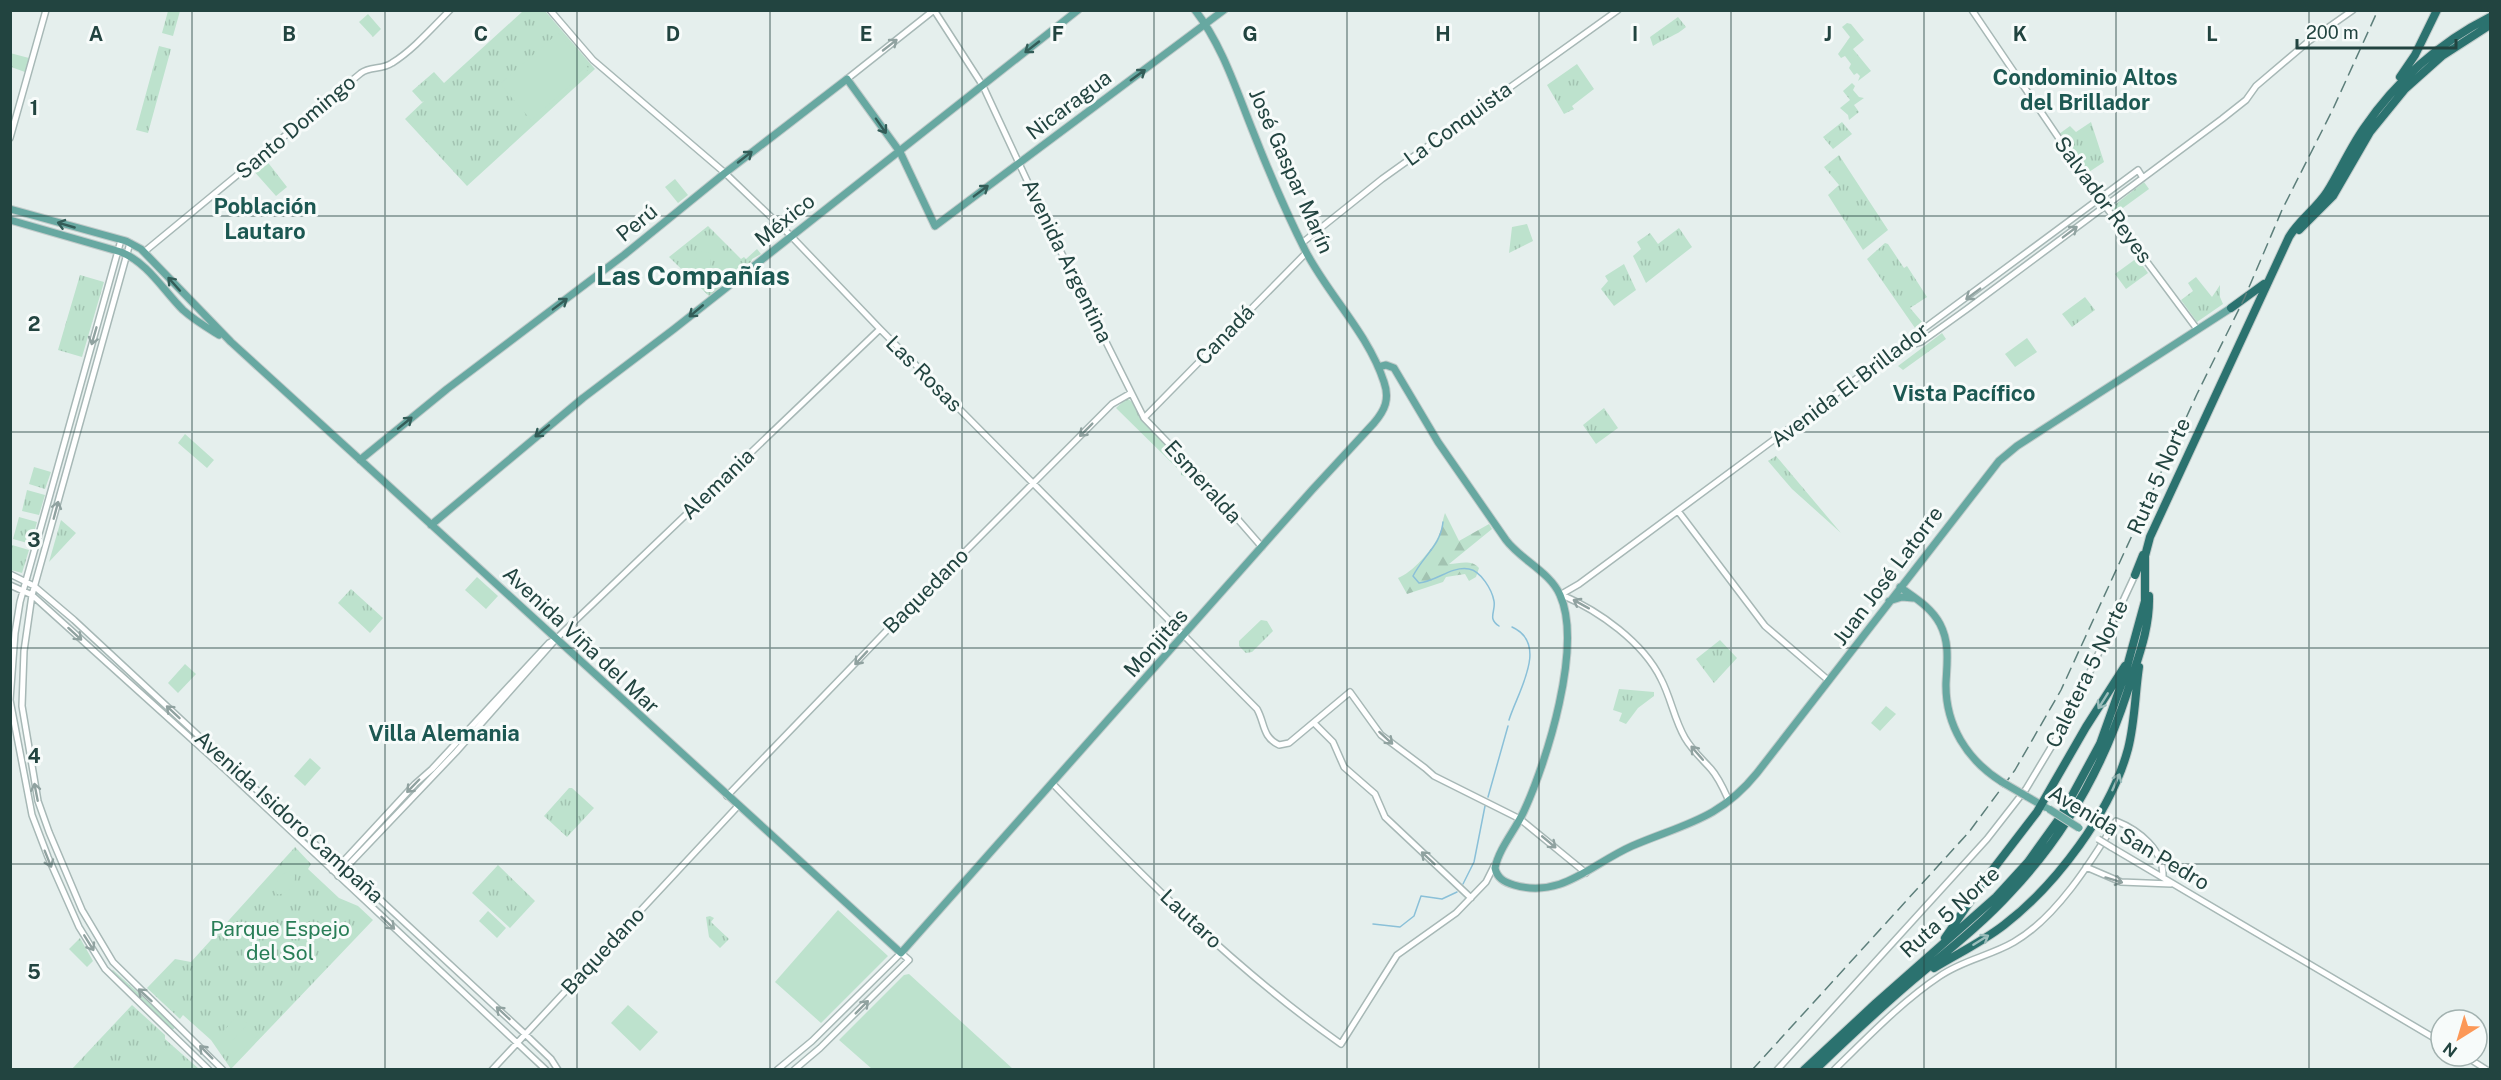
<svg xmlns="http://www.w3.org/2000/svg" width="2501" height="1080" viewBox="0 0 2501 1080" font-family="'Public Sans',sans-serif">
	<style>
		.grass { fill: url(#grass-tufts) }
		.forest { fill: url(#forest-firs) }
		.pitch { fill: #bde2cd }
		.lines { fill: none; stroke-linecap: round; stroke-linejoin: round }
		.stream { stroke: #8ac0d8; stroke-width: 1.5 }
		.minor-casing { stroke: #a7b8b6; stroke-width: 8 }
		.major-casing { stroke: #c1cbca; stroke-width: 9 }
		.highway-casing { stroke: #c1cbca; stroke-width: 10 }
		.minor { stroke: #fff; stroke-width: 5 }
		.major { stroke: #67a8a1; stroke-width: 7 }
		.highway { stroke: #2b726f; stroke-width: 8 }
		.rail { stroke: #5d7f7b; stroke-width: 1.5; stroke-dasharray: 12 6; stroke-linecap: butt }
		.minor-bridge-casing { stroke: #a7b8b6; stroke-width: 8; stroke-linecap: butt }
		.major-bridge-casing { stroke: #c1cbca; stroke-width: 9; stroke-linecap: butt }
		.minor-bridge { stroke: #fff; stroke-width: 5 }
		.major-bridge { stroke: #67a8a1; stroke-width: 7 }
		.oneway { stroke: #90a2a0 }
		.oneway2 { stroke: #335d58 }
		.oneway3 { stroke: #9bbdbb }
		.grid { fill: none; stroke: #224440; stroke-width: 1.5; stroke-opacity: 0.55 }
		.labels { text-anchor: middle; stroke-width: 6; stroke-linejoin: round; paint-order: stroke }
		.street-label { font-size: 21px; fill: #224440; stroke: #f7fbfa }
		.park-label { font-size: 21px; fill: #297e57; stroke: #f7fbfa }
		.neighbourhood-label { font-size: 22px; font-weight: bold; fill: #1c5852; stroke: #f7fbfa }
		.district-label { font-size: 27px; font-weight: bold; fill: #1c5852; stroke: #f7fbfa }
		.grid-label { font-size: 20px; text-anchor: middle; font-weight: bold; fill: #224440; stroke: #f7fbfa; stroke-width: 6; stroke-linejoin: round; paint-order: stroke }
	</style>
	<defs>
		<pattern id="grass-tufts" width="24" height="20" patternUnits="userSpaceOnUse" patternTransform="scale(1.5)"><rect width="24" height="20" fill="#bde2cd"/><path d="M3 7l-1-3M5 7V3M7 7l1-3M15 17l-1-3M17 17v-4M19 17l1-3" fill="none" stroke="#a2c3b1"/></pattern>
		<pattern id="forest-firs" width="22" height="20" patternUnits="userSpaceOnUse" patternTransform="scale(1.5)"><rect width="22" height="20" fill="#bde2cd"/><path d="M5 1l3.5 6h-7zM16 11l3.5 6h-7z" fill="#a2c3b1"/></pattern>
	</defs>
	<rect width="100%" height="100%" fill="#e5efed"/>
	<path class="grass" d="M168,11H180L173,36L162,33Z
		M523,11H545L595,69L467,186L405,119L424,101L422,102L412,91L434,72L444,83Z
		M368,14L381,29L373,37L359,22Z
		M1678,17L1686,27C1676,36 1665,38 1653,46L1650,37Z
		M1847,23L1851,24L1864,40L1853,49L1871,71L1858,81L1860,76L1857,73L1854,75L1849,68L1851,64L1845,56L1841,58L1838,54L1850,37L1842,27Z
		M159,46L171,49L148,133L136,130Z
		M10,53L29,58L25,72L11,67Z
		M1577,64L1594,89L1572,106L1574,109L1564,114L1547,85Z
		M1852,83L1855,86L1853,90L1859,97L1864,98L1854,105L1859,112L1849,120L1848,115L1840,108L1850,100L1843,91Z
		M1842,122L1852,134L1833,149L1823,137Z
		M2091,122L2104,162L2086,174L2059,134L2070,126L2076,132Z
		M1839,155L1888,230L1863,250L1828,195L1839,185L1824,167Z
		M266,160L287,187L276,196L253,170Z
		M2144,182L2149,189L2116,213L2112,207Z
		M1527,224L1533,241L1509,253L1512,227Z
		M708,226L741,259L744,257L746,259L757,249L761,254L752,259L751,262L709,296L669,257Z
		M1679,228L1692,247L1646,283L1633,256L1641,249L1637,242L1650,233L1658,244Z
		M1885,243L1888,244L1904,268L1907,266L1927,297L1910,308L1922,322L1915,328L1867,259Z
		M2137,258L2148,273L2126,289L2115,274Z
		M1624,264L1636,290L1614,306L1601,289L1608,281L1605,276Z
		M80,275L104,282L82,357L58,350Z
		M2196,277L2212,297L2220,285V297L2223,304L2197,322L2181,300L2193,291L2188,283Z
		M2085,297L2095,310L2072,327L2062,314Z
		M1942,333L1946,339L1903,370L1898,366Z
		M1127,398L1132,402L1144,423L1190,468L1186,477L1181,475V472L1116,408Z
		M1604,408L1618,428L1596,444L1583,425Z
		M185,434L214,460L207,468L178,443Z
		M1776,456L1841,533L1792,489L1768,461Z
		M34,467L51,472L45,489L29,484Z
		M27,490L45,495L39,515L22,511Z
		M19,517L37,522L31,544L13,539Z
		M61,520L76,533L49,562Z
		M12,545L29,550L22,573L11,570Z
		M351,589L383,618L370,633L338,603Z
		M1261,620L1267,621L1273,631L1252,652L1246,653L1239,646V641Z
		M1720,640L1737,658L1714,683L1696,659Z
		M1619,689L1654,692V696L1638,708L1626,724L1619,721L1622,713L1613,710Z
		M569,788H572L594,808L567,837L544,816Z
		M295,847L311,864L308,869L339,898L358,906L373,920L231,1069L211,1040L183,1015L180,1019L147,988L175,959L191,962Z
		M498,865L535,901L510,928L472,893Z
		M710,916L714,918L711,922L729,939L720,948L709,937L706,917Z
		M80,938L93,961L87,967L69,949Z
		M113,970L175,1026L174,1029H171L111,972Z
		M132,1005L165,1035V1039L199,1069L71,1070Z"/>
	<path class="forest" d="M1445,513L1459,541L1489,524L1492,529L1449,564C1459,564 1471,559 1479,568L1476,577L1469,581L1465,574L1446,577L1443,582L1407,594L1398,578C1412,573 1432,550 1438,537C1442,530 1442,521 1445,513Z"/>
	<path class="pitch" d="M558,33L589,69L531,120L500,84Z
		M675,179L688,195L678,203L665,187Z
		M697,251L711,253L709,277L694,275Z
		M2027,338L2037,352L2015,367L2005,354Z
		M477,577L498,596L486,609L465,590Z
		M185,664L196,674L178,693L168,683Z
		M1886,706L1896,714L1880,731L1871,723Z
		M310,758L321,768L305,786L294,776Z
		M289,871L295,875C295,885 287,896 277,894C272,884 280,874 289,871Z
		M838,910L888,956L821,1023L775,982Z
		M488,911L506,928L497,938L479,921Z
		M909,974L1013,1069H872L839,1040L904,975Z
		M628,1005L658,1032L640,1051L611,1023Z
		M238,1015L248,1024L230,1043L221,1034Z
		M249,1025L259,1034L241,1053L231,1043Z"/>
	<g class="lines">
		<path class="stream" d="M1443,522C1441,545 1423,556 1413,576L1419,583C1437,581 1451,566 1469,569C1481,571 1492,590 1494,601C1496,612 1487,618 1499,626
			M1509,720C1517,693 1550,644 1512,627
			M1488,797L1508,726
			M1463,884L1474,862L1485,806
			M1373,924L1400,927L1414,916L1421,896L1442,899L1457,892"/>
		<g class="minor-casing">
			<path id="minor" d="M550,10L593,60L725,173L791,236L880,329L1257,709C1265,723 1262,737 1279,745L1289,743L1350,692L1381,735L1425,768L1434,776L1520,819L1586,873
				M934,10L983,86L1051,232L1144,418L1200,476L1262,547
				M1972,10L2100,199L2197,329
				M847,79L934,10
				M10,138L46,10
				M130,243L32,595L24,651L22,706L38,801L49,832L82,910L113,962L223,1070
				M1302,243L1382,179L1618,10
				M144,252L361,73C370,66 382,70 392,63C413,50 432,28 450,10
				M1903,348L1921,342L1967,309L2222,119L2246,100L2256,86L2309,41L2353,10
				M1144,418L1306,253
				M1678,511L1765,626L1828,680
				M10,574L34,586L74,620L316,845L339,866L346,868L525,1034L551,1059L558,1070
				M10,585L32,595L227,771L546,1070
				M1560,595L1579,584L2138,170L2143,178
				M1562,595C1599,611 1643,642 1661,679C1671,698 1674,719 1685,738C1692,750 1702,759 1711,769C1719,778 1724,790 1729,801
				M10,700L15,633L20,602L121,240
				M10,700L32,815L48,857L79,927L105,969L209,1070
				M1314,723L1333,742L1344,767L1375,794L1385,817L1471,898
				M1052,783C1142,876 1235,969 1341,1044L1397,955L1456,913L1486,882L1494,866
				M727,796L894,623L1112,404L1131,393
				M2111,847L2441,1042
				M2086,867L2121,882L2171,884
				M332,870L339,866L415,784L432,769L549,643L556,639L880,329
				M338,876L456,752L555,640
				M2465,1056L2487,1070
				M492,1070L738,806
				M777,1070L812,1041L901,953L909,960L820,1048L794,1070
				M1777,1070L1987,839L2026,789L2068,719L2135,575
				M1834,1070C1867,1038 1901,1002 1940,976C1963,960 1990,956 2014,942C2056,918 2091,862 2116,821C2139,830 2164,850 2163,877"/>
		</g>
		<g class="major-casing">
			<path id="major" d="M10,209L126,241L141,249L231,342L901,953L1312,490L1374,423C1385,410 1390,399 1384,382C1368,333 1328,295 1305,250C1285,210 1268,170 1252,129C1236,89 1222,45 1195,10
				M10,220L121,252C148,263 163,290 183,310C194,320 206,327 219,335
				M1378,367L1386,365L1394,368L1438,442L1506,540C1521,560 1550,572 1560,595C1583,646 1547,761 1524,811C1516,829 1499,848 1495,868C1497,878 1504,882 1514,885C1562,899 1591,864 1632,846C1683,824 1719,820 1757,773L1999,461L2017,446L2231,308
				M360,460L447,389L624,255L725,173L847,79L900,152L935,226L1224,10
				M431,525L583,398L674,329L1078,10
				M1900,587C1915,598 1931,607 1940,624C1950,643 1947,663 1946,683C1945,725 1967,760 2002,782
				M1889,601L1902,597L1913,598
				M2026,796L2045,807"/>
		</g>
		<g class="highway-casing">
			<path id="highway" d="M2400,77L2415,55L2437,10
				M2299,230L2333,196L2370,132L2405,89L2442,56L2490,25
				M2231,308L2264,284
				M2135,575L2143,555
				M1945,938L1984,881L2037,812L2086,727L2125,666
				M1934,968C1957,954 1982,942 2004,925C2056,885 2111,812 2128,749C2135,722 2135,694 2139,667
				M1804,1070L1876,1003L1996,897L2028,862L2061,816L2100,744L2125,674L2145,601V556L2150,537L2289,237C2299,220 2316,209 2327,192C2340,171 2350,148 2364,128C2396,81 2440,42 2490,17
				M1815,1070C1847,1039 1879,1009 1913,980C1946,952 1981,925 2011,892C2065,835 2103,767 2127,693C2137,660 2150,630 2149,596"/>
		</g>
		<use href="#minor" class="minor"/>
		<use href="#major" class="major"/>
		<use href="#highway" class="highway"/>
		<path class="rail" d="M1752,1070L1969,832L2015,770L2061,690L2197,394L2244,299L2282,210L2333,109L2378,10"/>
		<g class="minor-bridge-casing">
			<path id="minor-bridge" d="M2098,839L2111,847"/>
		</g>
		<g class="major-bridge-casing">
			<path id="major-bridge" d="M2002,782L2026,796
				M2049,809L2079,828"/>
		</g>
		<use href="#minor-bridge" class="minor-bridge"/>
		<use href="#major-bridge" class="major-bridge"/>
	</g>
	<defs><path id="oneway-shaft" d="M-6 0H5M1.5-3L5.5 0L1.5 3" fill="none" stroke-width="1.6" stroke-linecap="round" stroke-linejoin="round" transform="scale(1.5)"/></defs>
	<g class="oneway">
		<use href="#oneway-shaft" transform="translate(890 45) rotate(-38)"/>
		<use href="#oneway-shaft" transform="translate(2070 232) rotate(-37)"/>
		<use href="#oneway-shaft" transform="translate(1973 294) rotate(143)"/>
		<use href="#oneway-shaft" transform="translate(94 336) rotate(106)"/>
		<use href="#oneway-shaft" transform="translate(1086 430) rotate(135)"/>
		<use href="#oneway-shaft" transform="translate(56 510) rotate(-75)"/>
		<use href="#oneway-shaft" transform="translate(1581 604) rotate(-151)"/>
		<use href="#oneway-shaft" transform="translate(75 634) rotate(42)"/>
		<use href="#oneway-shaft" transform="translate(861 658) rotate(133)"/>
		<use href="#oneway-shaft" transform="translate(173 712) rotate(-137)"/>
		<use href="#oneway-shaft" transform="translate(1386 738) rotate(42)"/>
		<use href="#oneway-shaft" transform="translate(1697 753) rotate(-131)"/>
		<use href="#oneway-shaft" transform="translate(413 786) rotate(134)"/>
		<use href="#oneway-shaft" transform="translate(36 792) rotate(-101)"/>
		<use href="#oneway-shaft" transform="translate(1549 842) rotate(40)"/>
		<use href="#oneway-shaft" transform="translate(1428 858) rotate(-137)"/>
		<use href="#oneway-shaft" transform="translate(48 859) rotate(68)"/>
		<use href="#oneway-shaft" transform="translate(2114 880) rotate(17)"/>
		<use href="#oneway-shaft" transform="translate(388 923) rotate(43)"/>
		<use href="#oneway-shaft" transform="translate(89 943) rotate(58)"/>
		<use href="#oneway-shaft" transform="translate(145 995) rotate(-137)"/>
		<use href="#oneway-shaft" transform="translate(862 1007) rotate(-45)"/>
		<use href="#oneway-shaft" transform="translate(503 1013) rotate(-137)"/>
		<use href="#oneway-shaft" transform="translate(206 1052) rotate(-135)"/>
	</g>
	<g class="oneway2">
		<use href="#oneway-shaft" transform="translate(1032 47) rotate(142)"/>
		<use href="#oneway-shaft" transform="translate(1138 75) rotate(-36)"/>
		<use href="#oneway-shaft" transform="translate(881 126) rotate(55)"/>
		<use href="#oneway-shaft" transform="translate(745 157) rotate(-38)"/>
		<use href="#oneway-shaft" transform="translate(981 191) rotate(-37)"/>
		<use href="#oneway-shaft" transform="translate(66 225) rotate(-164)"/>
		<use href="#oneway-shaft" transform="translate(174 284) rotate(-132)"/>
		<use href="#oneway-shaft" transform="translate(560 304) rotate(-37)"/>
		<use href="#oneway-shaft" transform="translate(696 311) rotate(140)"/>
		<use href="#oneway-shaft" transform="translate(405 423) rotate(-39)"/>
		<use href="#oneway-shaft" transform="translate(542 431) rotate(141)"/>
	</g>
	<g class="oneway3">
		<use href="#oneway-shaft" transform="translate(2103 701) rotate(122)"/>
		<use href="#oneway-shaft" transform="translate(2116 782) rotate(-66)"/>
		<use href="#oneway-shaft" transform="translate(1981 940) rotate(-32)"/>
	</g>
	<path class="grid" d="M192,10V1070M385,10V1070M577,10V1070M770,10V1070M962,10V1070M1154,10V1070M1347,10V1070M1539,10V1070M1731,10V1070M1924,10V1070M2116,10V1070M2309,10V1070M10,216H2490M10,432H2490M10,648H2490M10,864H2490"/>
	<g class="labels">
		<g class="street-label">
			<text transform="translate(1069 105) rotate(-37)" y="7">Nicaragua</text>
			<text transform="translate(1458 124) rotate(-36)" y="7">La Conquista</text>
			<text transform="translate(296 127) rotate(-40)" y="7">Santo Domingo</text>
			<text transform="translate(1291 171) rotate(66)" y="7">José Gaspar Marín</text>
			<text transform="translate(2103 200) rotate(54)" y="7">Salvador Reyes</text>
			<text transform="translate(785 220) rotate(-39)" y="7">México</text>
			<text transform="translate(637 223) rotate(-39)" y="7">Perú</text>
			<text transform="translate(1067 261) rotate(64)" y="7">Avenida Argentina</text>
			<text transform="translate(1225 335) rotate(-46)" y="7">Canadá</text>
			<text transform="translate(924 374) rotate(45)" y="7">Las Rosas</text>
			<text transform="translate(1850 385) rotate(-37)" y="7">Avenida El Brillador</text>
			<text transform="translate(2159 476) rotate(-66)" y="7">Ruta 5 Norte</text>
			<text transform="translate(1203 482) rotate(48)" y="7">Esmeralda</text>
			<text transform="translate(718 484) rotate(-44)" y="7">Alemania</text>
			<text transform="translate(1888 576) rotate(-53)" y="7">Juan José Latorre</text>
			<text transform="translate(926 591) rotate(-45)" y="7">Baquedano</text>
			<text transform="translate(581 640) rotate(43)" y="7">Avenida Viña del Mar</text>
			<text transform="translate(1156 643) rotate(-48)" y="7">Monjitas</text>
			<text transform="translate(2087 674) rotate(-64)" y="7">Caletera 5 Norte</text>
			<text transform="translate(289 817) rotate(42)" y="7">Avenida Isidoro Campaña</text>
			<text transform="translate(2129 838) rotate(31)" y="7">Avenida San Pedro</text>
			<text transform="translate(1950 912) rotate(-42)" y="7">Ruta 5 Norte</text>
			<text transform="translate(1191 919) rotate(43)" y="7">Lautaro</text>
			<text transform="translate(603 951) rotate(-47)" y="7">Baquedano</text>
		</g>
		<g class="park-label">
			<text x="280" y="936">Parque Espejo<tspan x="280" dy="24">del Sol</tspan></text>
		</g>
		<g class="neighbourhood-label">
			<text x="2085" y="85">Condominio Altos<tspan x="2085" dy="25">del Brillador</tspan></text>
			<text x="265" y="214">Población<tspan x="265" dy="25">Lautaro</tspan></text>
			<text x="1964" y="401">Vista Pacífico</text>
			<text x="444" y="741">Villa Alemania</text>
		</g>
		<g class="district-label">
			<text x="693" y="285">Las Compañías</text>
		</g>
	</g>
	<g class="grid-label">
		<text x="96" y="41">A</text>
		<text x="289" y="41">B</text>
		<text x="481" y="41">C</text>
		<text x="673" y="41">D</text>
		<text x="866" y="41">E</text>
		<text x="1058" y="41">F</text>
		<text x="1250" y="41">G</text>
		<text x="1443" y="41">H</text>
		<text x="1635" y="41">I</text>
		<text x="1828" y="41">J</text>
		<text x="2020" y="41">K</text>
		<text x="2212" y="41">L</text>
		<text x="34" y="115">1</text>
		<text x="34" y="331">2</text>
		<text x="34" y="547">3</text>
		<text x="34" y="763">4</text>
		<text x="34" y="979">5</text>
	</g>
	<rect width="2501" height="1080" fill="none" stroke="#224440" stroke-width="24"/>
	<g transform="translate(2459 1038) rotate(217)"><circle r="28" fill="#f7fbfa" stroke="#a2b2b0" stroke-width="1.5"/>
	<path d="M0-4.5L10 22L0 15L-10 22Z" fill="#fc9857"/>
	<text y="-9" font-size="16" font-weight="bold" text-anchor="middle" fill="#224440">N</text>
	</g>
	<path d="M2297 39v9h159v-9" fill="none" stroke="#224440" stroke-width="3"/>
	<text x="2306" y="39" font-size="18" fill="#224440" stroke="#f7fbfa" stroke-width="4.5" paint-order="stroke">200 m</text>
</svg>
